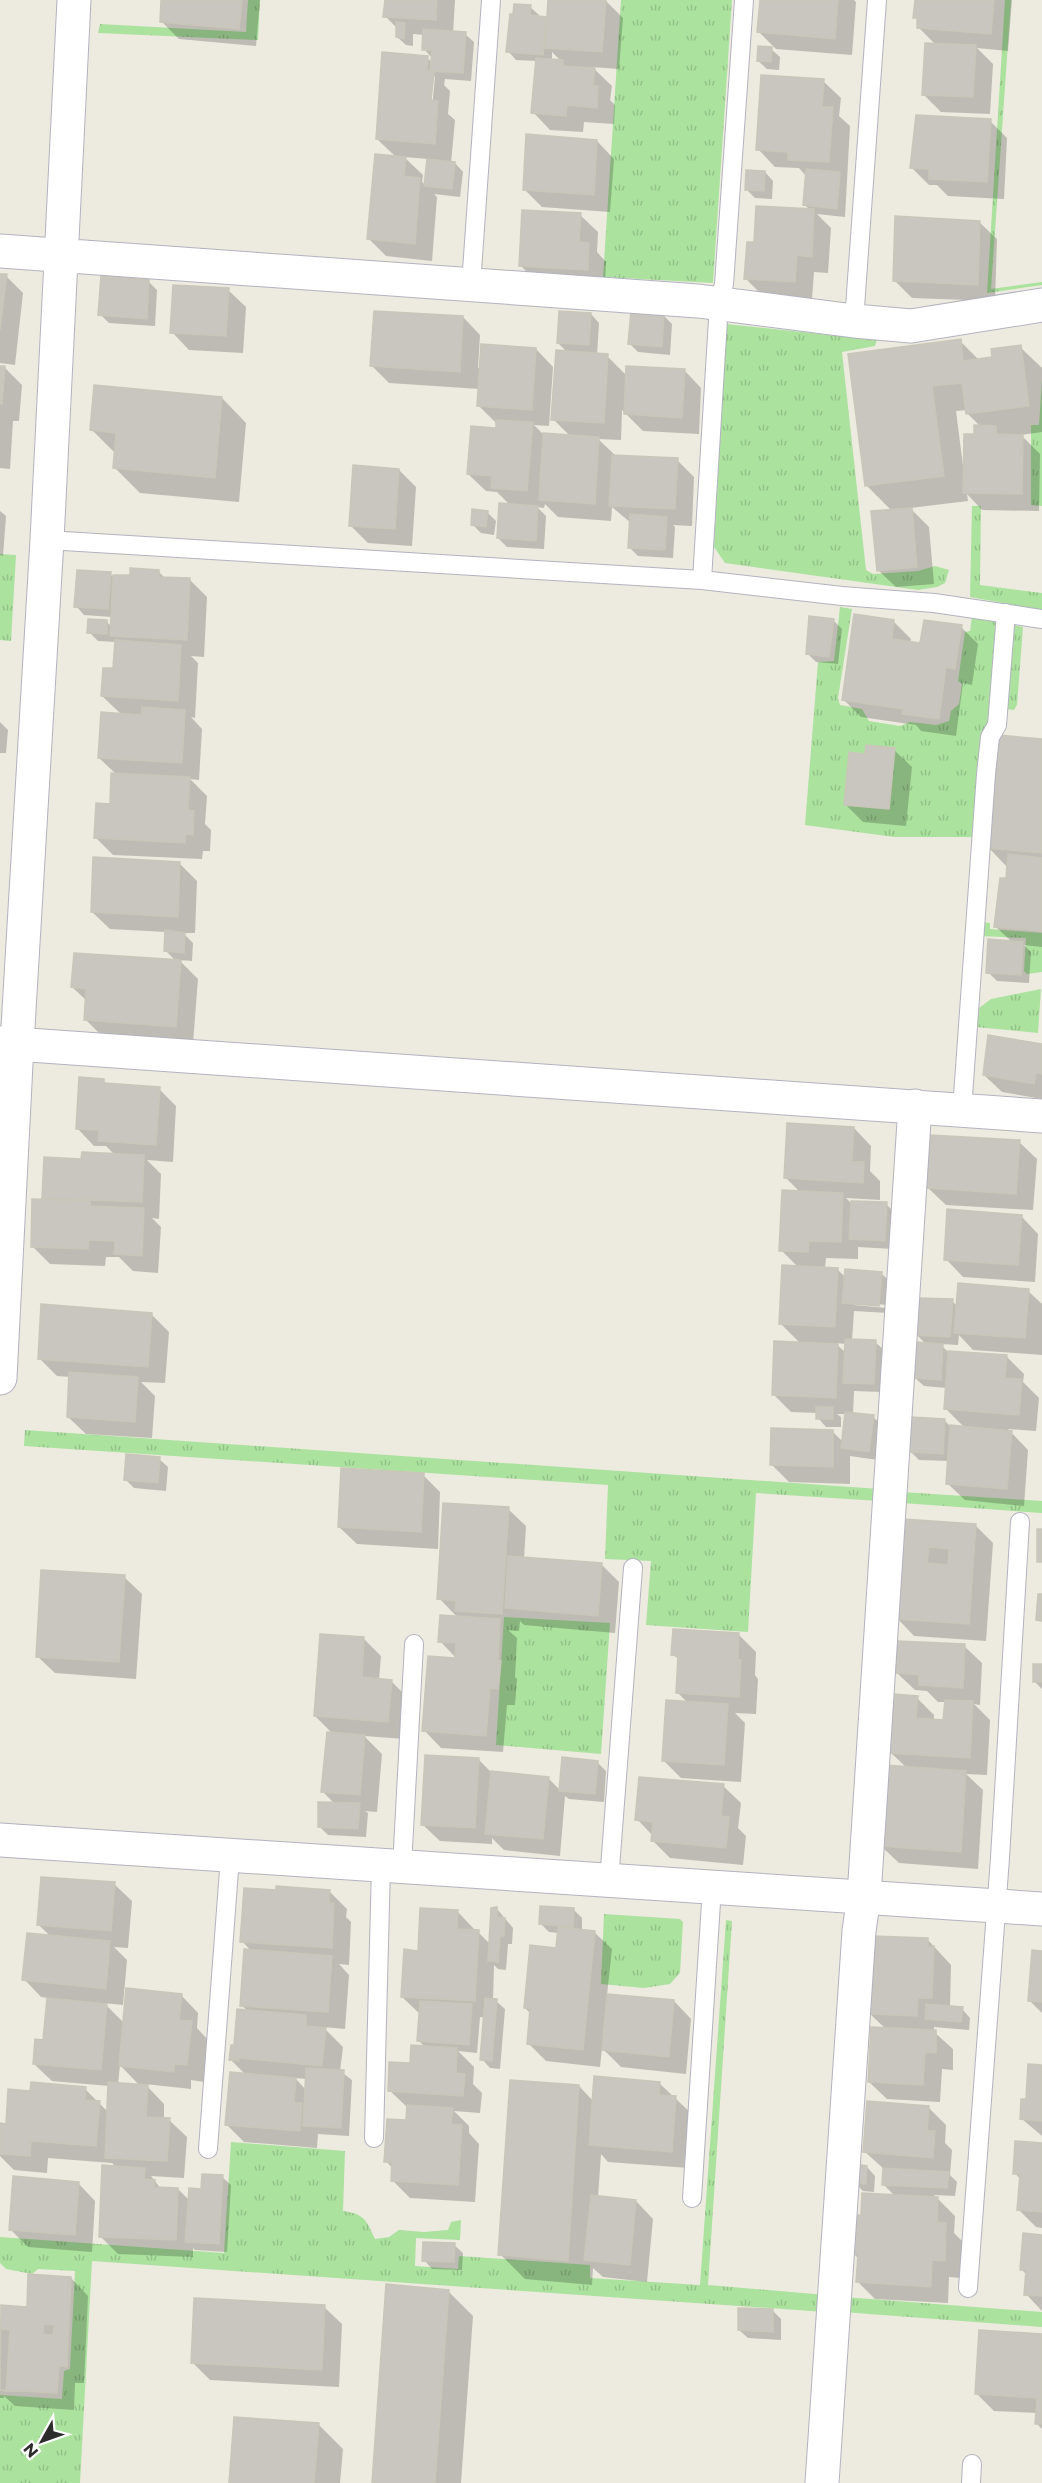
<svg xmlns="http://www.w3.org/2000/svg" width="1042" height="2483" viewBox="0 0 1042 2483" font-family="Montserrat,sans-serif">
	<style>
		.grass { fill: url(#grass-tufts) }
		.shadow { fill: #0003; fill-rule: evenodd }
		.building { fill: #c9c6bf; stroke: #c9c6b9; stroke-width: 1.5; fill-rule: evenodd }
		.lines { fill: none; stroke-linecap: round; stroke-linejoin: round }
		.service-casing { stroke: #b3b3bf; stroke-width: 20 }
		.minor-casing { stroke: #b3b3bf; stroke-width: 35 }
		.tertiary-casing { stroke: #b3b3bf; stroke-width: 35 }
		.service { stroke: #fff; stroke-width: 18 }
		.minor { stroke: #fff; stroke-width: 33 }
		.tertiary { stroke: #fff; stroke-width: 33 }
	</style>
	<defs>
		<pattern id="grass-tufts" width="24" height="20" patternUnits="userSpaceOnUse" patternTransform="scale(1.5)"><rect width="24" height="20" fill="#abe29e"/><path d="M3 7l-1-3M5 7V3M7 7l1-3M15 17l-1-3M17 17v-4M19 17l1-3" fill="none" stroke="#93c288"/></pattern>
	</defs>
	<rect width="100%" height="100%" fill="#edeae0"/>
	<path class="grass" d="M248,0H260L258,40L98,33L100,24L246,32Z
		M621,0H732L713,283L603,277Z
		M1005,0H1011L991,289L1042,282V285L987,293Z
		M726,324L877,340L875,346L842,352L866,570L873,574L918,571L935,566L949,570L945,583L937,587L918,590L725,563L714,547Z
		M1042,380V506L1031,505V425H1039Z
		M972,506H981L980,585L1042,593V610L970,597Z
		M0,554L16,555L11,641L0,640Z
		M840,607L852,609L838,698L840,705L862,709L869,721L900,726L910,722L936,725L949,721L951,711L959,704L962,684L958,681L965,632L970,631L972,617L1023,627L1017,705L1014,710L1007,709L991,721L978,771L972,837H894L805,825L818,662L834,661Z
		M981,922L990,923V929L1042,933V972L1027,974L1024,971L1026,938L980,936Z
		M1041,989L1038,1033L976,1027L979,1008L991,999Z
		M25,1430L880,1489L879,1501L756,1493L748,1632L646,1625L651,1561L605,1559L608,1485L24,1446Z
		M902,1492L1042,1501V1513L902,1503Z
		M504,1617L610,1623L601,1754L496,1745Z
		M604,1914L680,1919L683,1922L680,1973L670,1984L644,1988L601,1984Z
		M726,1920L732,1921L708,2285L826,2295L825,2312L92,2261L80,2483H0V2395L62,2399L64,2371L70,2369L75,2271L38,2269L32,2274L6,2269L0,2263V2237L224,2253L231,2142L345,2151L343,2211C364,2214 366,2219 375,2239L389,2237L399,2230L424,2232L448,2230L451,2222L461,2220L460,2240L416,2238L415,2266L458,2269L459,2256L590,2265V2278L700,2285Z
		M844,2297L1042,2312V2327L843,2312Z"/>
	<path class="shadow" d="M163,0H260L256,46L179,39L161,21Z
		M386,0H455L453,33L465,34L474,42L471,81L445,79L444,85L450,91L448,114L455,120L451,163H455L463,172L460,197L434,194L437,197L432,261L386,256L369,239L396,157L377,139L427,58L432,62V58L424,49L425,35L413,34V46L406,45L397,37L398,29L385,16ZM432,74L435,77L432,108H429ZM404,157L428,159L425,185L422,182L423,175Z
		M550,0H605L623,18L619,69L592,67L612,86L610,100L615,105L614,124L584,122L583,132L550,130L533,112L537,61L516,60L508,51L530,7L539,15V18L545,19L548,22ZM552,52L561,61H552Z
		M761,0H854L856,2L852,55L776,49L759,32Z
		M916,0H1012L1008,51L977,48L993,64L990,114L941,112L923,94L936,45L918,27L919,21L915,17Z
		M771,49L780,57L779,70L767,69L758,61Z
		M823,81L841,98L839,116L850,126L845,217L817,214L831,228L828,273L814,272L812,299L763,296L746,279L755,244L811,211L805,205L807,177L799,168L775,167L758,149Z
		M990,121L1007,138L1004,199L948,196L937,185H929L911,167Z
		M597,141L614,159L610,212L542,207L524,189Z
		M765,172L773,181L772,199L755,198L746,189Z
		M580,215L598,232L597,252L606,262L605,287L538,283L520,265Z
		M979,222L997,239L995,301L912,298L894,280Z
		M0,275L6,276L23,293L15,365L0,363Z
		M148,281L157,290L155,326L109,323L100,314Z
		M228,290L246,307L243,353L189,350L172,332Z
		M591,314L599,323L597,355L607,356L627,376L684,370L701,388L699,434L643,431L622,410L621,440L598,439L616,456L677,460L694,477L692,526L673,525L675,527L673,558L638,556L629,547L631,523L612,507L611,521L558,517L545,504L544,508L537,507L546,516L544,549L507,547L498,538L511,506L497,492L486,491L468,474L497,430L496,423L479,406L480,389L389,383L372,366L463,317L480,335L478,368L536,349L553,367L549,426L534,425L544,435L571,437L553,419L568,353L558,343Z
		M663,315L672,324L670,355L638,352L629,343Z
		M960,341L979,360L994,358L1020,347L1042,368V432L1021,435L1040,454L1039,511L982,510L967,494L968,501L910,508L929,527L934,584L896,587L878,570L892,511L866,485ZM967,410V413L981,427L963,466L956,411Z
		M0,367L5,368L22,385L19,421H13L10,469L0,468Z
		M222,398L246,423L239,502L140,493L115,468L116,454L92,430Z
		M399,470L416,487L412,546L368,543L351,526Z
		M0,511L6,516L3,556L0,555Z
		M487,512L496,521L494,535L481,533L472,524Z
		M158,571L166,579L190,580L207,597L204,657L191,656L198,663L195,718L191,717L202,729L199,780L190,779L207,796L205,824L211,830L210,851H203L202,859L113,855L96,838L112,806L117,775L99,758L122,715L102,696L114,669L116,642L98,641L89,632L106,621L112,627V617L84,615L76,606L110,574L112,576L131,577Z
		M833,620L842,629L838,664L816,662L807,653Z
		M894,622L911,639L910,643L922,645L961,627L978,644L972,685L963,683L956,736L921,731L916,725L861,717L843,699Z
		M0,722L8,730L6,753H0Z
		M1042,740V947L1024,945L1031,952L1029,983L997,981L988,972L1012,942L996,927L1008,868L988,847Z
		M894,750L912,767L906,826L863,822L845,804L866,756Z
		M180,864L197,881L195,933H183L193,943L192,961L179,960L198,979L193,1043L103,1037L86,1020L87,1001L72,987L176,961L165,950L166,932L110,929L92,912Z
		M1042,1045V1099L1002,1092L984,1075Z
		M104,1081L108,1085L159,1089L176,1106L173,1162L147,1160L161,1174L159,1219L152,1218L161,1227L158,1273L133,1271L119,1257H106L105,1266L50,1264L32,1246L48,1201L44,1197L83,1160L115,1155L106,1146H94L77,1128Z
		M854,1128L871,1146L870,1171L880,1181V1200L846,1198L850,1202L886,1204L895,1213L893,1249L858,1247V1259L826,1258L825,1268L837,1269L846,1278L881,1273L890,1282L888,1313L854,1311L852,1341L875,1342L884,1350L882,1392L854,1391L853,1414L873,1417L882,1425L878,1460L850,1456V1484L789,1482L771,1464L833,1432L843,1442L846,1414H837L841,1417V1427H826L818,1418V1413L791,1412L774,1395L801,1344L781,1324L798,1267L781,1250L800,1192L786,1178ZM854,1302L887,1305V1308L854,1305ZM835,1343L846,1344V1353Z
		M1019,1142L1037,1159L1033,1210L946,1205L928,1188Z
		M1021,1216L1038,1234L1035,1282L963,1277L946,1259Z
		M1028,1291L1042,1304V1355L973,1350L959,1335L958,1345L940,1344L949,1353L1006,1356L1024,1374L1023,1382L1039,1398L1036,1431L1008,1429L1028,1450L1024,1506L965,1500L947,1483L949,1461L919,1460L910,1451L944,1420L951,1427L965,1428L946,1409L947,1388L924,1386L915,1378L926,1344L916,1334L952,1301L958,1307Z
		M151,1314L169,1332L165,1383L141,1382L155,1396L152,1438L86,1434L68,1417L71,1377L57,1376L39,1358Z
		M159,1459L168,1467L166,1491L134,1488L125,1479Z
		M423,1475L440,1492L438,1549L357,1544L339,1527Z
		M508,1509L526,1526L524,1559L602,1565L619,1582L615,1633L524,1625L520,1621L519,1631L508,1630L517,1638L515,1677L517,1679L515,1705H507L503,1752L441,1748L424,1730L458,1660L440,1641L458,1618L439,1598Z
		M904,1521L976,1526L993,1543L986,1641L914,1636L897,1618Z
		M124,1577L142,1594L136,1679L55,1673L37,1656Z
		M739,1635L756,1652L755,1675L758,1679L756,1714L735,1713L745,1723L741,1782L681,1778L664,1761L688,1703L677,1692L679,1660L673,1654Z
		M364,1639L381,1656L379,1680L391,1681L409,1699L405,1739L364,1736L382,1754L377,1812L365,1811L368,1813L366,1837L328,1835L319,1826L335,1804L322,1791L333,1734L315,1716Z
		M964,1646L982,1663L980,1705L974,1704L990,1720L987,1775L966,1774L983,1790L978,1869L899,1863L881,1846L907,1768L890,1752L917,1698L934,1715V1720L945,1721L946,1702H938L927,1691L915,1690L897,1673Z
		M1042,1666V1689L1034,1681Z
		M478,1759L492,1773L548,1778L560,1790L597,1762L606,1771L604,1802L569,1799L565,1796L560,1856L504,1850L492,1838V1844L440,1841L422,1824Z
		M723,1786L741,1803L738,1828L746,1836L743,1865L670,1858L653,1841V1836L637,1819Z
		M114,1884L132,1901L128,1948L114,1947L127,1960L123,2005L104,2003L124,2023L181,1995L198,2013L197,2028L208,2040L204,2082L191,2080V2089L145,2084L164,2104V2119L169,2120L187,2137L184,2178L151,2176L161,2189H178L190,2201L222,2177L231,2185L227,2252L195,2250L193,2248V2257L118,2254L100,2236L116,2167L112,2163L48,2158L47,2173L14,2170L0,2156V2125L7,2126L32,2092L85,2089L108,2112L109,2086L52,2081L34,2064L45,2041L48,1998L41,1997L24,1979L51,1937L39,1925ZM120,2065L140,2086L118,2084Z
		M329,1891L347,1909L346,1917L351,1922L349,1965L339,1964L349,1975L345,2029L323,2027L343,2047L340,2071L352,2080L349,2136L318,2134L317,2148L244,2142L226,2124L246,2075L231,2060L248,2011L241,2005L252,1952L242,1941ZM295,2078L307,2079L306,2090Z
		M497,1909L513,1928L512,1944H508L506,1970L498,1969L494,1965L493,2000L496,2001L505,2009L500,2069L490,2068L482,2059L485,2018L480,2017L477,2053L458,2051L474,2067L473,2084L482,2093L480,2113L454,2111L469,2126V2133L479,2144L475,2202L410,2198L392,2180L393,2169L386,2161L407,2121L408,2108L389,2090L426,2048L419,2041L420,2014L402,1997L419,1952L457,1911L474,1929V1931L478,1932L490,1944Z
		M574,1910L582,1918V1931L594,1932L612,1949L607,1995L674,2001L691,2019L686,2074L621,2067L602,2048L600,2067L546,2061L529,2044L531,2014L525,2008L557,1950L559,1933L549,1932L541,1924Z
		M928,1940L951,1965L950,2008L962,2009L970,2018L969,2030L934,2027V2032L953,2049V2070L942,2069L940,2102L887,2099L869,2082L886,2029L870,2014Z
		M1042,1952V2013L1029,2000Z
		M1042,2066V2136L1022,2119Z
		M659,2083L693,2115L689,2168L608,2162L601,2154L598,2197L636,2201L653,2219L647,2282L603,2277L593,2268L592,2285L525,2279L500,2254L579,2086L594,2102Z
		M928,2107L946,2125L945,2143L952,2150L950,2175L957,2182L955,2196L934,2195L955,2216L954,2233L963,2242L961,2278L949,2277L948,2303L875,2299L858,2282L859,2259L853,2253L863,2216L895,2196L883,2184L884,2169L864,2151Z
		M1042,2145V2228L1036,2227L1019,2210L1021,2180L1015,2173Z
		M867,2167L875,2176L874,2192L863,2191L854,2182Z
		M78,2183L95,2201L92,2252L28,2247L10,2229Z
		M1042,2236V2311L1026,2294L1027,2275L1021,2269Z
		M454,2245L463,2253L462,2270L432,2269L424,2260Z
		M71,2278L88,2296L84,2383H75L74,2410L15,2406L4,2396V2398H0V2331Z
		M448,2291L473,2316L461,2483H373Z
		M324,2307L342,2324L339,2387L210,2380L192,2362Z
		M773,2311L781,2319V2340L748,2338L739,2330Z
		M1042,2336V2429L1036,2423L1037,2413L994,2411L976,2393Z
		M318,2424L343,2449L340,2483H231Z"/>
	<path class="building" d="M161,0H242L239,29L160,22Z
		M385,0H437L436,20L383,17Z
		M548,0H606L602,52L545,48Z
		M760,0H838L835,39L757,32Z
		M915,0H994L991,34L917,28V18H913Z
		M514,4L531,5L530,15L546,17L543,55L506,52L510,14H513Z
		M396,22L405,23L404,39L396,37Z
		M423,29L466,32L463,73L430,71L432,50H422Z
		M925,43L976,45L973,97L922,95Z
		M758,46L772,47L771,62L757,61Z
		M382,52L428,56L427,71L434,72L431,100L438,101L435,144L376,139Z
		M536,58L563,60V66L595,68L593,85L598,86L597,108L567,105L566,116L531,113Z
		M761,75L824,79L822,107H833L829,162L788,160V152L756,150Z
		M916,115L991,119L987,182L929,179V169L910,168Z
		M526,134L597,140L594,195L523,190Z
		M375,154L406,157L404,176L420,178L415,244L367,239Z
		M427,159L455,162L452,189L424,186Z
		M806,169L840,172L837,209L803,205Z
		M746,170L765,171L764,191L745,190Z
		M756,206L814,209L812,257L797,255L795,282L744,279L747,242H754Z
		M522,210L581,213L579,242L589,243L588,270L519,266Z
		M895,216L980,221L978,285L893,281Z
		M0,274H7L0,330Z
		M101,276L149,280L147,319L98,315Z
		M173,285L229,288L226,336L170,333Z
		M374,311L463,316L460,372L370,366Z
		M559,311L591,313L589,345L557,343Z
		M631,311L664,313L662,347L628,344Z
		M961,339L963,361L992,357L991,349L1021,345L1029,406L966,414L962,383L932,386L944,476L865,486L848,354Z
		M481,344L536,348L532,410L477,406Z
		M556,350L608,354L604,423L551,420Z
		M0,366H5L2,404H0Z
		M626,366L685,369L682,418L624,414Z
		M94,385L222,397L215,478L113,468L116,433L90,430Z
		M496,420L533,422L527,491L491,488L492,476L467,474L471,426L496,428Z
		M974,425L996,426V434L1023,435L1022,494L963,493L964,434H974Z
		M543,433L599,437L595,504L539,500Z
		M612,455L678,458L675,509L609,506Z
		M353,465L399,469L395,529L349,526Z
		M499,503L538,506L536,541L497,538Z
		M912,508L917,567L877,571L871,511Z
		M472,509L488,511L486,527L471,525Z
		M630,514L667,517L665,550L628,548Z
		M130,568L159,570V577L190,578L187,640L110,636L113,575H130Z
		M77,570L111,572L108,609L74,607Z
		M854,614L894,620L892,639L920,643L924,620L962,625L955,669L946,667L939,719L902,714L903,709L842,700Z
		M809,616L834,619L829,657L806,654Z
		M88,619L107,620V634L87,633Z
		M115,640L181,645L178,701L101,696L103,668H113Z
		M142,707L185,710L182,763L98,758L101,712L141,715Z
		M997,735L1042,739V853L986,848Z
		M866,745L895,748L889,809L844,805L849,752L865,754Z
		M111,773L190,777L188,810L194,811L193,835L186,834L185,843L94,838L96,803L110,804Z
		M1008,854L1042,858V931L994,927L1000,878H1006Z
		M93,857L180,862L178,917L91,912Z
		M165,930L185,933L184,953L164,951Z
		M988,939L1023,942L1021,975L986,973Z
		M74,953L181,960L176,1027L84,1020L86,989L71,987Z
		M988,1035L1042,1044V1074L1036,1073L1034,1084L983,1075Z
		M79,1077L104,1079V1083L160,1087L156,1145L98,1141L99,1130L76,1129Z
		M787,1123L854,1127L852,1162H864L863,1183L784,1178Z
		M930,1135L1020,1140L1016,1194L927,1188Z
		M82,1152L144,1155L142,1202L42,1198L44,1157L81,1159Z
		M782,1190L843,1193L841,1242L809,1241L808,1252L779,1251Z
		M32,1199L90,1201V1206L144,1208L142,1256L114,1254L115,1241L89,1240L88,1249L31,1247Z
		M851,1201L887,1202L885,1241L849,1239Z
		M947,1209L1022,1215L1018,1265L944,1260Z
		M782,1265L838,1268L835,1327L779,1324Z
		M845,1269L882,1272L879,1306L842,1303Z
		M958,1283L1029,1289L1025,1338L954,1333Z
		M917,1298L953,1299L950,1337L915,1335Z
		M41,1304L152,1313L148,1367L38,1359Z
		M845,1339L876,1340L874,1384L843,1383Z
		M774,1341L838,1344L836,1398L772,1395Z
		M916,1342L943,1344L941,1380L913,1378Z
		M948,1351L1007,1355L1005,1378L1022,1379L1019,1415L944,1409Z
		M69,1372L138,1377L135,1422L67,1417Z
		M816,1407H833V1419H816Z
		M845,1412L874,1415L869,1452L841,1448Z
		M910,1417L945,1419L943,1454L909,1452Z
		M950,1425L1012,1431L1007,1489L946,1484Z
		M771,1428L833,1430V1467L770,1465Z
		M126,1454L160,1457L158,1483L124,1480Z
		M341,1468L424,1473L421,1532L338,1527Z
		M443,1503L509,1507L502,1614L455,1611L456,1601L437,1599Z
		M902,1519L976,1524L969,1624L895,1619ZM929,1547L949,1549L948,1565L927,1563Z
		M1037,1529H1042V1562H1037Z
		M508,1556L602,1563L598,1616L505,1608Z
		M41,1570L125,1575L119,1662L36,1657Z
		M1038,1594H1042V1621L1036,1620Z
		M440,1615L500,1619L498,1661H501L498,1689L490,1688L486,1736L422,1731L428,1656L455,1658L456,1643L438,1642Z
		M673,1629L739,1633L738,1660H741L739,1697L676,1693L678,1656L671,1655Z
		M320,1634L364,1637L362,1677L392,1680L388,1722L314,1716Z
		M897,1641L965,1644L963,1688L919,1685V1675L896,1673Z
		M1033,1664H1042V1682H1033Z
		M893,1694L918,1696L916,1718L943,1720L945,1700L973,1701L970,1758L889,1753Z
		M666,1700L728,1704L724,1765L662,1761Z
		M327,1732L365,1735L360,1795L321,1792Z
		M425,1755L479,1758L475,1828L421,1825Z
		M562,1757L598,1761L595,1794L559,1791Z
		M885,1765L966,1771L961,1852L880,1846Z
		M491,1771L549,1777L543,1839L485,1834Z
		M639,1777L724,1784L721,1816L729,1817L726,1848L651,1841L653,1822L635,1820Z
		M318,1802L360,1803L358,1829L318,1827Z
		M41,1877L115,1882L111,1931L37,1925Z
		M276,1886L330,1890L329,1903H334L332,1948L240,1942L244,1888L276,1890Z
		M540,1906L574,1908L573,1927L539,1924Z
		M497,1907V1917L505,1918L504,1936H500L498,1962L488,1961L491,1908Z
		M420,1908L458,1910L457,1929L479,1930L475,2001L401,1997L404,1949L418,1951Z
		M558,1927L595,1931L583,2050L527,2044L530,2009L524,2008L530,1945L556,1948Z
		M27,1933L110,1941L106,1989L22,1980Z
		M872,1936L928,1938V1947L934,1946L932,1998H918L917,2016L869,2014Z
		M244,1949L332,1956L328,2012L240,2006Z
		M1032,1950L1042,1951V2002L1028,2001Z
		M126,1988L182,1994L179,2020L192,2021L187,2065L174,2064V2072L119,2066Z
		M607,1994L674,2000L669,2057L602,2050Z
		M47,1998L107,2004L101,2070L33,2064L35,2039L43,2040Z
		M485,1998L497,1999L492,2061L480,2060Z
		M420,2001L472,2004L469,2045L417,2041Z
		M926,2004L963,2007L961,2022L925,2019Z
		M237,2009L306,2015V2026L326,2028L322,2066L239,2058V2061L229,2060L231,2045H234Z
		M871,2027L936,2030V2053L925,2052L923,2085L868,2082Z
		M411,2045L457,2048L456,2073L465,2074L463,2096L388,2091L389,2062L410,2063Z
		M1028,2064L1042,2065V2121L1020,2119L1021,2099H1026Z
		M306,2068L344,2070L341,2128L303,2126Z
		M230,2072L296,2078L294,2103H302L300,2131L225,2125Z
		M594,2076L660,2082L659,2095L676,2096L672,2152L589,2145Z
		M510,2080L579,2085L568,2261L498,2255Z
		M31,2082L86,2087L85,2100L100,2101L96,2146L31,2141L30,2156L0,2154V2123L6,2124L8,2089L30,2091Z
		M108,2082L148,2085L146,2117L170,2118L167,2161L105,2158Z
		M867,2101L929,2106L927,2131H935L933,2158L863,2152Z
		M407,2105L453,2108L451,2124L462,2125L458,2185L391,2181L392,2162H384L387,2119L406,2120Z
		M1015,2141L1042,2143V2212L1017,2210L1020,2174H1013Z
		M854,2164L867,2166L866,2184L853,2183Z
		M102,2165L145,2168L144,2179L155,2180L154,2187L178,2188L176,2240L99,2237Z
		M883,2168L949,2172L947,2188L882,2185Z
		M202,2174L223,2175L219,2244L185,2242L189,2188L201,2189Z
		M13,2176L79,2182L75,2235L9,2230Z
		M862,2193L938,2197L937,2222L946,2223L945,2261L932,2260L931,2287L856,2282L858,2254H852L854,2215H861Z
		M591,2195L636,2200L630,2265L584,2260Z
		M1023,2233L1042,2235V2296L1024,2295L1026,2270H1020Z
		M423,2242L455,2243L454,2262L422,2261Z
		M28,2274L71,2277L67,2367L59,2366L57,2393L0,2390L1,2305L27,2307ZM44,2324L54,2325L53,2335L43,2334Z
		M386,2284L449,2290L435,2483H372Z
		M194,2298L325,2305L322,2370L191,2363Z
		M738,2308L773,2309V2332L738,2330Z
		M0,2329L10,2330L6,2391L0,2390Z
		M979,2330L1042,2334V2424H1035L1037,2398L975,2394Z
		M234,2417L319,2423L314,2483H229Z"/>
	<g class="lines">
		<g class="service-casing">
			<path id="service" d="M471,285L491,0
				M854,321L877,0
				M47,540L702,580L842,596L934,603L1042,619
				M702,580L719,303L724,284L744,0
				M962,1110L986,774L990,737L997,725L1006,613
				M402,1867L414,1644
				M609,1881L633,1568
				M374,2138L381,1866
				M208,2149L230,1857
				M692,2198L712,1887
				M968,2288L1000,1858L1020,1522
				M971,2483L972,2464"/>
		</g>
		<g class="minor-casing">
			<path id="minor" d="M0,251L698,301L854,321L911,326L1042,305
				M0,1043L1042,1116
				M0,1378L17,1044L47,540L74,0
				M822,2483L859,1931L864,1896L915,1106"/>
		</g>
		<g class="tertiary-casing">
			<path id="tertiary" d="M0,1840L1042,1909"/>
		</g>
		<use href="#service" class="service"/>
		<use href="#minor" class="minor"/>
		<use href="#tertiary" class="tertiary"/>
	</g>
	<g transform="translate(42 2441) rotate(230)" stroke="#ffffff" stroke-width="4.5" paint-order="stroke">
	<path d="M0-4.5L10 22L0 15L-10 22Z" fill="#2c2c2c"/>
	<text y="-9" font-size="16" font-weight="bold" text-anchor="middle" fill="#2c2c2c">N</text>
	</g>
</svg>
